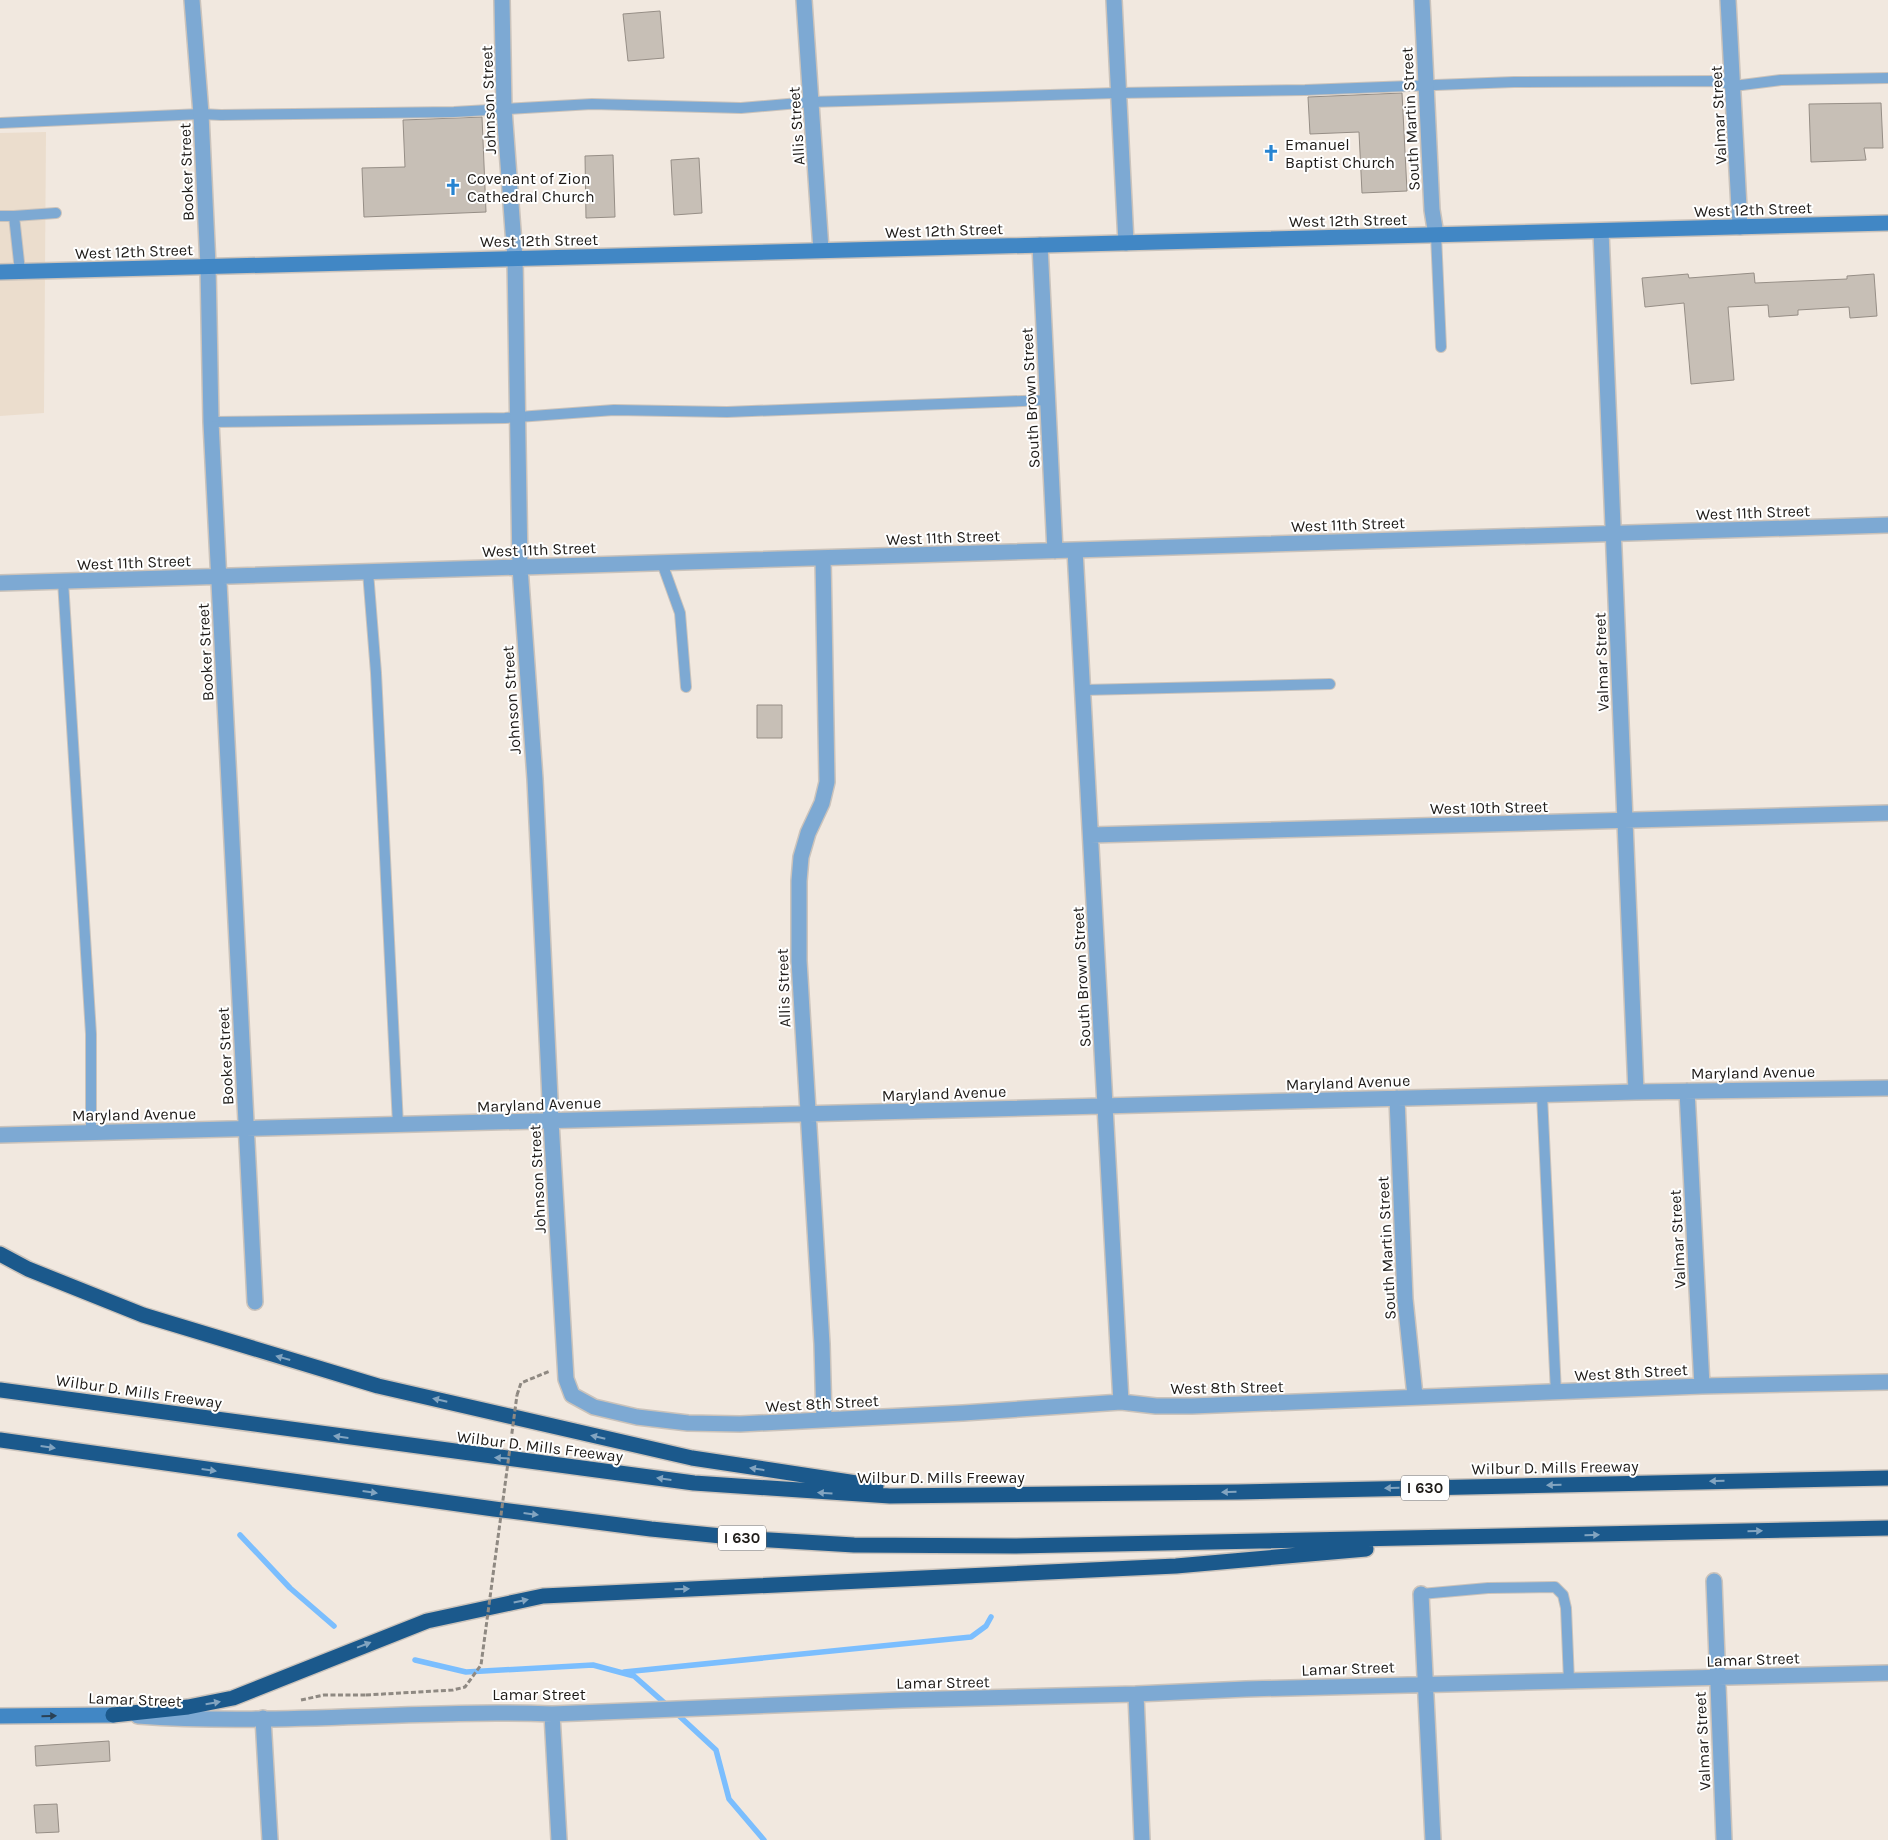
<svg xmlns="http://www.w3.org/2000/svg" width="1888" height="1840" viewBox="0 0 1888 1840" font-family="Karla,sans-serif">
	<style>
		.built { fill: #ebddcd }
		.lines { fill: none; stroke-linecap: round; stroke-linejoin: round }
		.stream { stroke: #7bbefe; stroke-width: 5.5 }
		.building { fill: #c7bfb6; stroke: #968e86 }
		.service-casing { stroke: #cbc3bb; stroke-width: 12 }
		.minor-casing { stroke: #cbc3bb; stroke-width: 18 }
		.secondary-casing { stroke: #cbc3bb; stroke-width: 18 }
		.motorway-casing { stroke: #cbc3bb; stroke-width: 18 }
		.path { stroke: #8f8982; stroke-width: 3; stroke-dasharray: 5 2.5; stroke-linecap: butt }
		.service { stroke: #7da9d3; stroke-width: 10 }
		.minor { stroke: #7da9d3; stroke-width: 15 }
		.secondary { stroke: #4187c5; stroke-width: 15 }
		.motorway { stroke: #1b598c; stroke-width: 15 }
		.path-bridge { stroke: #8f8982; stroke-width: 3; stroke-dasharray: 5 2.5; stroke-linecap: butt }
		.oneway { fill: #82a4c0 }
		.oneway2 { fill: #2a4155 }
		.labels { text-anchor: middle; stroke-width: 4; stroke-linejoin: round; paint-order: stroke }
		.shield { fill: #fff; stroke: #625f5d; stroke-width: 1 }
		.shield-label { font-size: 15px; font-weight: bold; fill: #1e1b18 }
		.street-label { font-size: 16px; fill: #1e1b18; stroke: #fff }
		.poi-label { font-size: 16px; fill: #1e1b18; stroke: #fff; text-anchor: start }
	</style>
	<rect width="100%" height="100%" fill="#f1e8df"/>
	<path class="built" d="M46,132L44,413L0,416V133Z"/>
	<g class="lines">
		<path class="stream" d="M240,1535L290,1588L334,1626
			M415,1660L466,1672L593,1665L634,1676L668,1706
			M624,1672L971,1637L986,1626L991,1617
			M675,1712L716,1750L729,1799L764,1840"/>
	</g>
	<path class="building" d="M660,11L664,58L628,61L623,14Z
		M1402,93L1407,191L1362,193L1359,132L1310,134L1308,97Z
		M1881,103L1883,148H1864L1866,160L1811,162L1809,104Z
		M482,117L486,212L364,217L362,168L405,167L403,120Z
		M613,155L615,217L586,218L585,156Z
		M699,158L702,213L674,215L671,160Z
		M1754,273L1755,283L1847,279V276L1874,274L1877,316L1850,318L1849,307L1798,310V315L1769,317L1768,305L1728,307L1734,380L1691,384L1684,303L1645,307L1642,278L1688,274L1689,278Z
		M757,705H782V738H757Z
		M109,1741L110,1761L36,1766L35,1746Z
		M57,1804L59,1832L36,1833L34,1805Z"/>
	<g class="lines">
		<g class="service-casing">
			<path id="service" d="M0,123L201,114L221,115L454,112L592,104L741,108L810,102L1117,93L1305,90L1514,82L1719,81L1734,86L1781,80L1888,78
				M0,216H14L20,271
				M14,216L56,213
				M1436,235L1441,347
				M211,422L505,418L614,410L727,412L1048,400
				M662,563L680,613L686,687
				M368,572L376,673L398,1125
				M63,581L91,1034V1133
				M1083,690L1330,684
				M1542,1095L1556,1393
				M1421,1594L1488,1588L1555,1587L1563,1595L1566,1608L1569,1681"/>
		</g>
		<g class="minor-casing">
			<path id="minor" d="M192,0L201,114L208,266L211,422L255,1302
				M502,0L504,109L515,258L520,567L535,779L551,1121L566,1379L572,1395L594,1407L637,1417L688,1423L740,1424L963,1413L1121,1402L1156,1406H1192L1702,1386L1888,1382
				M804,0L821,250
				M1114,0L1126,243
				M1422,0L1432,210L1436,235
				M1728,0L1740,227
				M1601,231L1636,1092
				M1040,245L1055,551
				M1075,550L1121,1402
				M823,558L827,782L822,803L808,833L801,857L799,881V961L822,1344L824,1420
				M0,583L1888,525
				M1091,835L1888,813
				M1687,1091L1702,1386
				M1397,1098L1405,1299L1415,1396
				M0,1135L1636,1092L1888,1088
				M1714,1581L1724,1840
				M1421,1594L1433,1840
				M1136,1694L1142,1840
				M552,1714L559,1840
				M138,1716C276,1726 414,1709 552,1714L902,1700L1136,1694L1246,1689L1888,1673
				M263,1718L270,1840"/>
		</g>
		<g class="secondary-casing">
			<path id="secondary" d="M0,272L1888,223
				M0,1716L113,1715"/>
		</g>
		<g class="motorway-casing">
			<path id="motorway" d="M0,1254L28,1269L143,1315L378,1386L692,1458L876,1486
				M0,1390L694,1483L890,1496L1238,1492L1888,1478
				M0,1440L494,1509L651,1529L752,1539L854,1545L1014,1546L1888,1528
				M113,1715L188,1707L233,1698L427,1621L543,1596L1176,1566L1366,1549"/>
		</g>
		<path class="path" d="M517,1395L521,1383L550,1371
			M301,1700L324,1695H366"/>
		<use href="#service" class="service"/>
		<use href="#minor" class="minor"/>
		<use href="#secondary" class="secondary"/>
		<use href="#motorway" class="motorway"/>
		<path class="path-bridge" d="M366,1695L453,1690L465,1687L481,1665L517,1395"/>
	</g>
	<defs><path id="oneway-solid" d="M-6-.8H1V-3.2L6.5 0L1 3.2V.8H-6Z" transform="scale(1.25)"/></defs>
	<g class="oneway">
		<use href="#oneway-solid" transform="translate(283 1358) rotate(-164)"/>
		<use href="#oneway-solid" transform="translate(440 1400) rotate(-167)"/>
		<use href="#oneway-solid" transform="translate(341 1437) rotate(-172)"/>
		<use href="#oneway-solid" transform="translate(598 1437) rotate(-167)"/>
		<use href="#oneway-solid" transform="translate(48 1447) rotate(8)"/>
		<use href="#oneway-solid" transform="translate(502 1458) rotate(-177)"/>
		<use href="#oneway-solid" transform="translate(757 1469) rotate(-171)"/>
		<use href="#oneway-solid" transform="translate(209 1470) rotate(8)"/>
		<use href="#oneway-solid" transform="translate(664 1479) rotate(-172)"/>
		<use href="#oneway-solid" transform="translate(1717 1481) rotate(179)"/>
		<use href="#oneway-solid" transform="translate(1554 1485) rotate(179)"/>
		<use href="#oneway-solid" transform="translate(1392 1488) rotate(179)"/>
		<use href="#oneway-solid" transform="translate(370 1492) rotate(8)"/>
		<use href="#oneway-solid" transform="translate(1229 1492) rotate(179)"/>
		<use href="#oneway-solid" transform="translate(825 1493) rotate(-177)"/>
		<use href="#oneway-solid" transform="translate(531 1514) rotate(7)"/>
		<use href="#oneway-solid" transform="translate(1755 1531) rotate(-1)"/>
		<use href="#oneway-solid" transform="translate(1592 1535) rotate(-1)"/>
		<use href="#oneway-solid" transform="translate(682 1589) rotate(-2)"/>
		<use href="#oneway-solid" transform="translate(521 1601) rotate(-12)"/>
		<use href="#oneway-solid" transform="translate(364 1645) rotate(-21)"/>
		<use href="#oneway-solid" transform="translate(213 1703) rotate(-10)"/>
	</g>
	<use class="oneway2" href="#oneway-solid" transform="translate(49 1716) rotate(-1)"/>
	<defs>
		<g id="church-bare" transform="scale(1.35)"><path d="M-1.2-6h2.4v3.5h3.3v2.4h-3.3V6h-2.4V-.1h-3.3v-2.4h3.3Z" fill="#2784d1" stroke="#fff" stroke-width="2.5" paint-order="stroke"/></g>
	</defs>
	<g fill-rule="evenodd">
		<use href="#church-bare" x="1271" y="153"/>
		<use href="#church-bare" x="453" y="187"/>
	</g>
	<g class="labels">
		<g class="shield">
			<rect x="1401" y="1475.5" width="48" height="25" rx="4"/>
			<rect x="718" y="1525.5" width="48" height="25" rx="4"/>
		</g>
		<g class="shield-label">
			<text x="1425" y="1493">I 630</text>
			<text x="742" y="1543">I 630</text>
		</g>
		<g class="street-label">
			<text transform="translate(488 100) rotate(-92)" y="6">Johnson Street</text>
			<text transform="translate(1718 115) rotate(-93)" y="6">Valmar Street</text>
			<text transform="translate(1410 119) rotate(-93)" y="6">South Martin Street</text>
			<text transform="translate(796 126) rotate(-94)" y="6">Allis Street</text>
			<text transform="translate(186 172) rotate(-92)" y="6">Booker Street</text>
			<text transform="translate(1753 209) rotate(-2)" y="6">West 12th Street</text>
			<text transform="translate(1348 220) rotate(-1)" y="6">West 12th Street</text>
			<text transform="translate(944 230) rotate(-2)" y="6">West 12th Street</text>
			<text transform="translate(539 240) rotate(-1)" y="6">West 12th Street</text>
			<text transform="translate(134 251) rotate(-2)" y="6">West 12th Street</text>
			<text transform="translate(1030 398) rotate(-93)" y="6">South Brown Street</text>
			<text transform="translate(1753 512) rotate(-2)" y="6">West 11th Street</text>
			<text transform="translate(1348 524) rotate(-2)" y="6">West 11th Street</text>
			<text transform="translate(943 537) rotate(-2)" y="6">West 11th Street</text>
			<text transform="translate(539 549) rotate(-2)" y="6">West 11th Street</text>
			<text transform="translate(134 562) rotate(-2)" y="6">West 11th Street</text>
			<text transform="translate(205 652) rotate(-93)" y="6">Booker Street</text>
			<text transform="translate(1601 662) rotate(-92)" y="6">Valmar Street</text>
			<text transform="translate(511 700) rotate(-94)" y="6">Johnson Street</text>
			<text transform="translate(1489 807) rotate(-1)" y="6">West 10th Street</text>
			<text transform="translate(1081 977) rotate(-93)" y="6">South Brown Street</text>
			<text transform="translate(783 988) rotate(-92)" y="6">Allis Street</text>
			<text transform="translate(225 1056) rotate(-93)" y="6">Booker Street</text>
			<text transform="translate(1753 1072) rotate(-1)" y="6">Maryland Avenue</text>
			<text transform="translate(1348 1082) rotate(-2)" y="6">Maryland Avenue</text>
			<text transform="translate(944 1093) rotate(-2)" y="6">Maryland Avenue</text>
			<text transform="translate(539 1104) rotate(-2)" y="6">Maryland Avenue</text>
			<text transform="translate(134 1114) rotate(-1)" y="6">Maryland Avenue</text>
			<text transform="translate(537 1179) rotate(-93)" y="6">Johnson Street</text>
			<text transform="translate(1677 1239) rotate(-93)" y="6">Valmar Street</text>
			<text transform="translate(1386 1248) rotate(-93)" y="6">South Martin Street</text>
			<text transform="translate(1631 1372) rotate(-3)" y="6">West 8th Street</text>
			<text transform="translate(1227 1387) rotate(-1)" y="6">West 8th Street</text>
			<text transform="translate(139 1391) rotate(8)" y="6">Wilbur D. Mills Freeway</text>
			<text transform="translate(822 1403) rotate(-3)" y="6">West 8th Street</text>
			<text transform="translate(540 1446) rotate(7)" y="6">Wilbur D. Mills Freeway</text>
			<text transform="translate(1555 1467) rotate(-1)" y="6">Wilbur D. Mills Freeway</text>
			<text x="941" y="1483">Wilbur D. Mills Freeway</text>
			<text transform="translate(1753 1659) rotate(-2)" y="6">Lamar Street</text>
			<text transform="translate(1348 1668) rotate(-2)" y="6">Lamar Street</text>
			<text transform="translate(943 1682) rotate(-1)" y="6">Lamar Street</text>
			<text x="539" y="1700">Lamar Street</text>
			<text transform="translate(135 1699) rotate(2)" y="6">Lamar Street</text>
			<text transform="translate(1702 1741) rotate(-93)" y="6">Valmar Street</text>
		</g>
		<g class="poi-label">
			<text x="1285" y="150">Emanuel<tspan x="1285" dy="18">Baptist Church</tspan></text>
			<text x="467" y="184">Covenant of Zion<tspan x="467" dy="18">Cathedral Church</tspan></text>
		</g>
	</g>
</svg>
